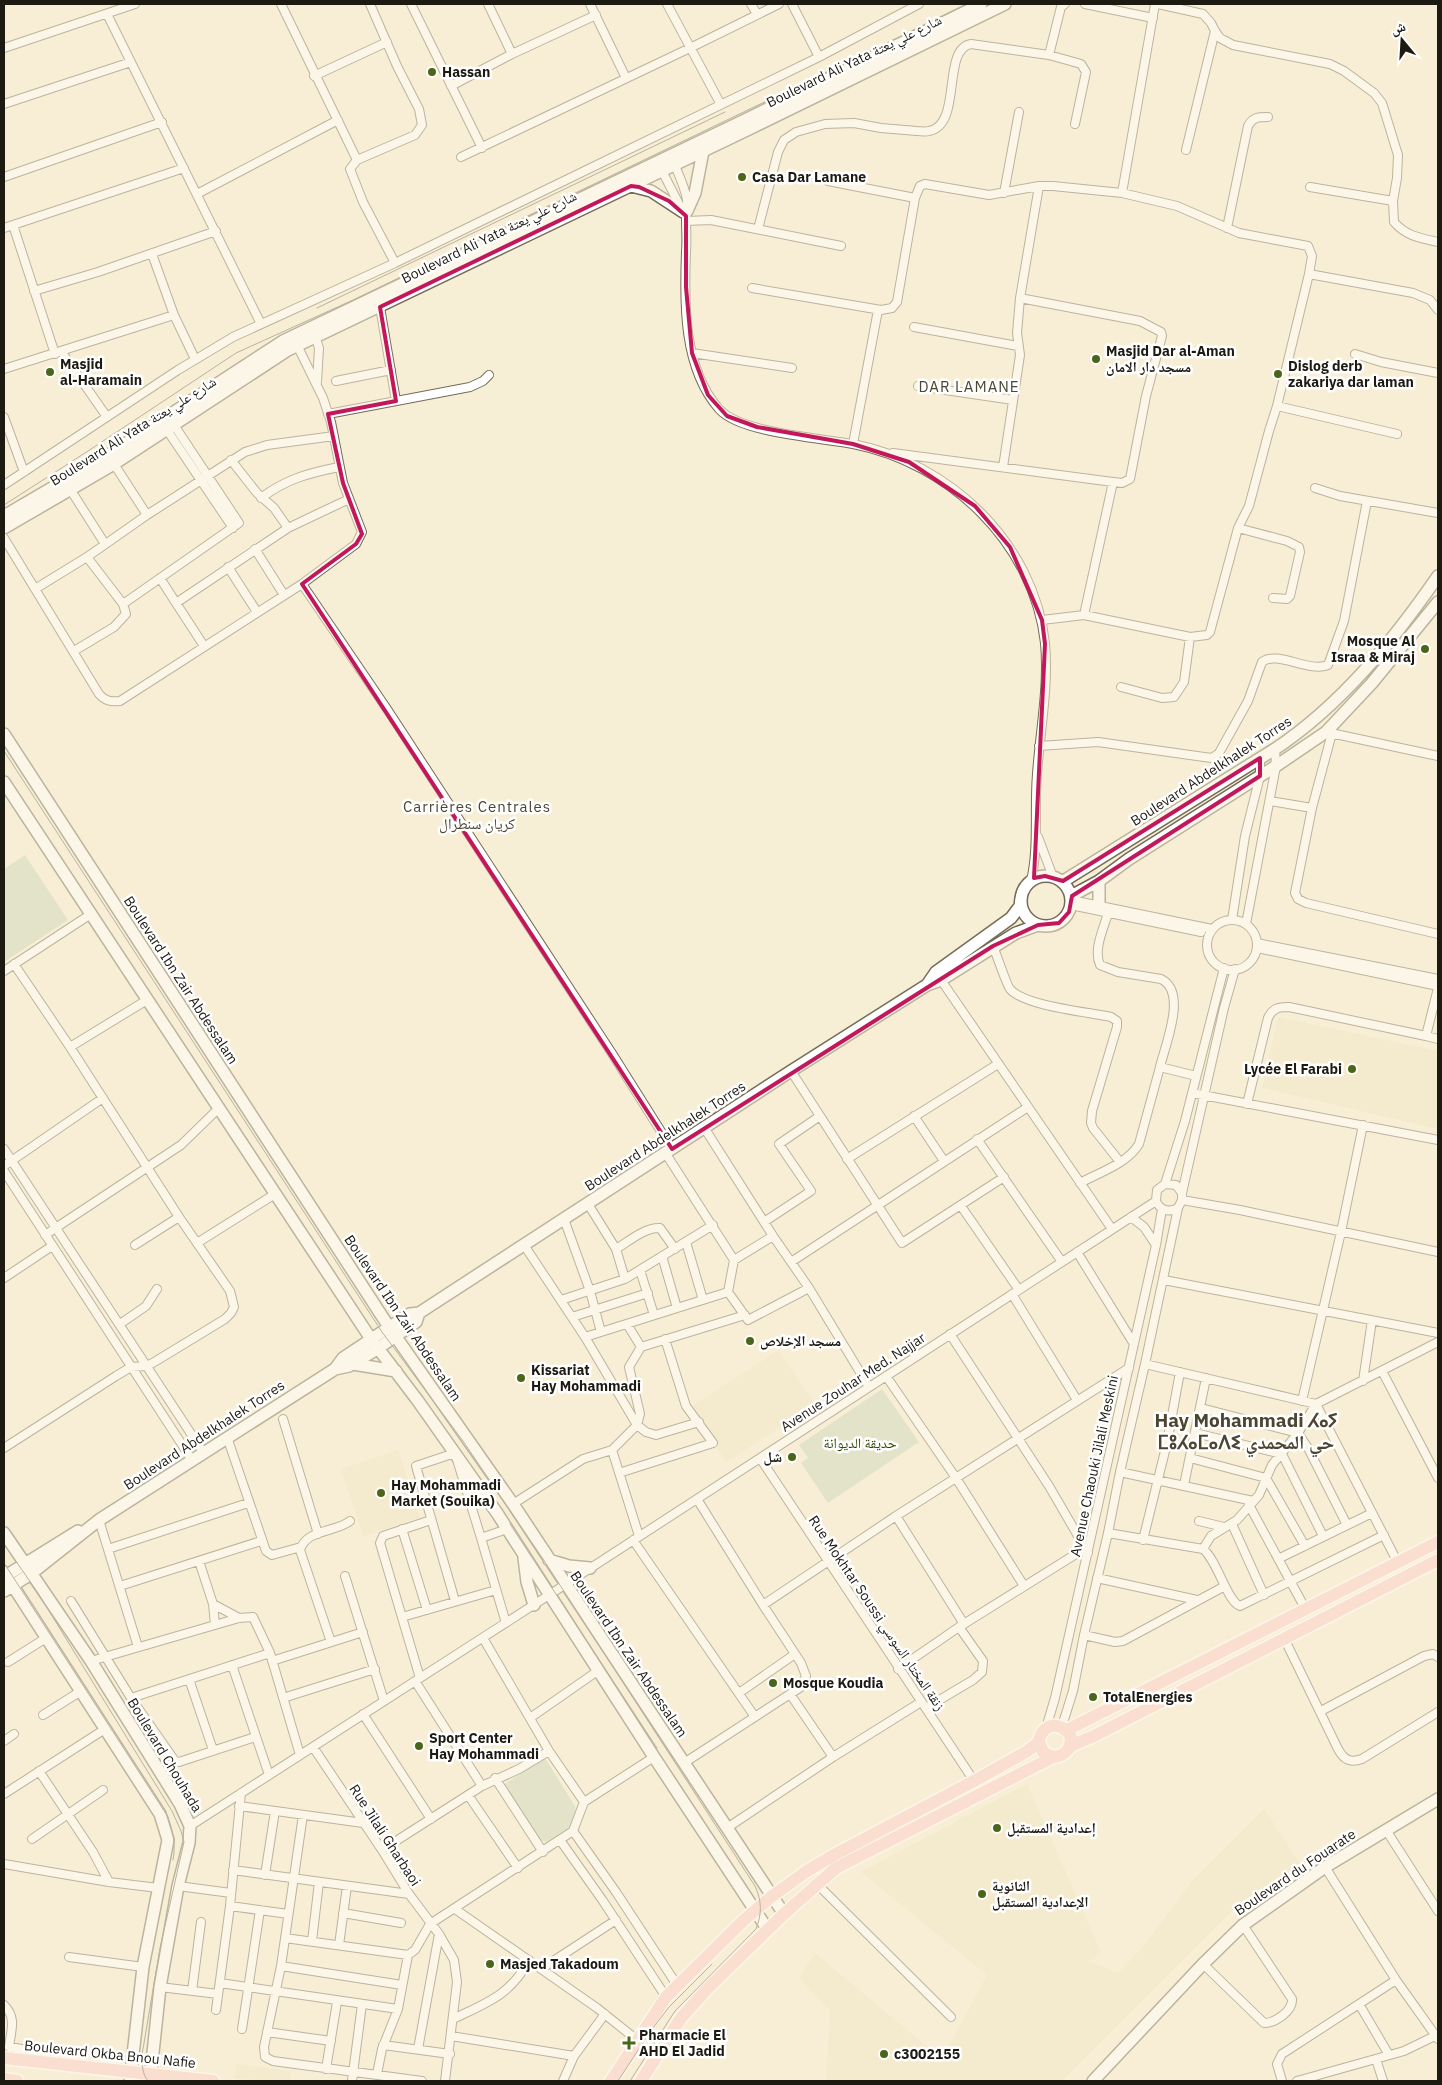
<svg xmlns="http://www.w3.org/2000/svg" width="1442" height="2085" viewBox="0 0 1442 2085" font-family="'IBM Plex Sans','Noto Naskh Arabic','Noto Sans Tifinagh',sans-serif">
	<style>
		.built { fill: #f0e4c5 }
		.green { fill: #c8d6b9 }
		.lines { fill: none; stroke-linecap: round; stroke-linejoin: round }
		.street-casing { stroke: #746c57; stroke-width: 10 }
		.secondary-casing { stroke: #746c57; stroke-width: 14 }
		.primary-casing { stroke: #fff; stroke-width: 15 }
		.street { stroke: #fff; stroke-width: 8 }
		.secondary { stroke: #fff; stroke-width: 11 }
		.primary { stroke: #fdcbcb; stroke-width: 12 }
		.tram { stroke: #6d685a; stroke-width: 1 }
		.marked { fill: none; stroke: #c2185b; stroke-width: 4; stroke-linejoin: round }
		.poi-dot { fill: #4a6619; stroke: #fff; stroke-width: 2 }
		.labels { text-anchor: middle; stroke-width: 5; stroke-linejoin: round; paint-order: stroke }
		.street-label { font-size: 14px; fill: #1d1a12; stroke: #fff }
		.poi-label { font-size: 14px; font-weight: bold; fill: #1d1a12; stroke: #fff; text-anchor: start }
		.park-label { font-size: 14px; fill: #2d4600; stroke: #fff }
		.neighbourhood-label { font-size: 15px; letter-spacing: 1px; fill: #4c4531; stroke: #fff }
		.district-label { font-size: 19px; font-weight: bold; fill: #4c4531; stroke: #fff }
	</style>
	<rect width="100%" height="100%" fill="#f7eed6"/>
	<path class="built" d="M1278,1017L1438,1051V1129L1262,1088Z
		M778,1350L816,1405L726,1462L691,1407Z
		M398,1450L420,1518L363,1536L341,1469Z
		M1027,1784L1101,1952L1090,1961L1118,1973L1142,1948L1191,1882L1264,1809L1301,1865L1233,1910L1062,2081H826L830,2010L799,1978L815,1953L942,2059L987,1975L861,1872Z
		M236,2064L291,2071L290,2081L234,2079Z"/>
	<path class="green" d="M25,855L68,920L4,962V869Z
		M882,1389L919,1442L828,1503L801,1463L808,1458L799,1445Z
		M545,1758L575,1806L577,1822L546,1842L537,1838L503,1785Z"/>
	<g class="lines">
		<g class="street-casing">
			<path id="street" d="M281,4L357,160
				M370,4L397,66L419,109L422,125L415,135L357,160L350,169L363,202L395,263
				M411,4L482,148
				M488,4L512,54
				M590,4L626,78
				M667,4L720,103
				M751,4L757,14
				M792,4L819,57
				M1085,4L1153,18
				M1158,4L1203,14L1211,23L1215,31L1220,38L1233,45L1330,64L1344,71L1374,93L1382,103L1398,155L1397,178L1393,201L1394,222C1406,236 1420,238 1438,242
				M107,14L261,324
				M4,48L135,4
				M1049,55L1061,7L1065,4
				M314,76L387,42
				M451,86L512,54L596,15
				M4,104L131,62
				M1186,150L1215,31
				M461,157L690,48L779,4
				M673,161C678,173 685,187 687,200C688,207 686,213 686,219C686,230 687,241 686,252C684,303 683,368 719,409C740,433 820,438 853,444C950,463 1034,543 1045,643C1049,686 1040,731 1037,774C1034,809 1039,846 1031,881
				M660,167L682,210
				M4,177L162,122
				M828,181L915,198
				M1310,187L1393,201
				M1004,193L1019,112
				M1122,193L1155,4
				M197,194L338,120
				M686,221L711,220L841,246
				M13,225L55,354
				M4,228L184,168
				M1227,228L1248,126C1253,117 1258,117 1268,117
				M758,229L778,152L784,140L796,132L825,124L854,123L881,128L917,131C921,131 925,132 929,131C963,125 941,49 971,44L1049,55L1081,64L1086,72L1075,124
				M152,254L174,315L195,359
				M1309,274L1413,293L1430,300L1438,310
				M752,288L881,310L892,308L897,302L915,198L920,186L925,184L989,195L1039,186H1053L1122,193L1177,206L1239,233L1308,246L1312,256L1309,274L1277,406L1269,431L1249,506L1238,528L1210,632L1207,635L1190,637L1084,615L1042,620
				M34,291L98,272L216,231
				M380,307L396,401
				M914,327L1018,346
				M314,333L319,348L317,382
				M295,341L323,398L331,422L343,483L362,532L356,544L302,584L387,709L613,1055L672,1149
				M61,351L107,417
				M692,353L792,368
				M1355,354L1381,362L1438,373
				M4,369L174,315
				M336,381L391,370
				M918,386L1013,400
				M1277,406L1397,434
				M328,414L470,387L483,381L489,375
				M4,417L24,472
				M167,430L233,528
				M853,444L878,310
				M893,453L1113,482L1122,483L1130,479L1146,396L1162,336L1161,332L1140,321L1020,298
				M231,460L257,493L274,508L288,528
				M114,464L147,515
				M1003,467L1020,355L1017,333L1020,298L1039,186
				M4,485L178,370L233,337L395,263L819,57L919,4
				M1315,488L1340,496L1438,513
				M70,489L105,544
				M261,498C286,479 309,473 339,467
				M1238,528L1287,541L1299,547L1300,552L1290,596L1287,599L1273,598
				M4,538L99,694C105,701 111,702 120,701L302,584
				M255,549L284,595
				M228,567L257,612
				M160,578L176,603
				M35,589L87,557L147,515L245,452L267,445L334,436
				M123,604L239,523L174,425
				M1084,615L1113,482
				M204,646L176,603L288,528L349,499
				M74,651L114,627L126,614L123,604L87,557
				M1121,687L1162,698L1174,697L1184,682L1190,637
				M1326,732L1438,756
				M1039,746L1098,742L1204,757L1212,758L1219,753L1248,701L1262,662C1278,650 1308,673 1328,665L1344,621L1367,501
				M1270,801L1312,808L1295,893L1298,899L1306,903L1438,934
				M1312,808L1332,733
				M1038,837L1053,877
				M1071,900L1212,929
				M1071,905L1201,932
				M1108,913C1104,928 1093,949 1100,965L1118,972L1161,979C1188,992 1165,1045 1160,1067
				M1232,920L1245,836L1260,776V758
				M1207 945a25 25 0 1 1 50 0a25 25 0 1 1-50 0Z
				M1246,924L1276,766L1275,749
				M1257,943L1438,979
				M993,946C996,953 1007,986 1010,989C1024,1006 1088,1012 1111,1017L1117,1021V1027L1092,1111L1091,1123L1093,1128L1120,1162
				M1257,948L1438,986
				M4,971L91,914
				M941,980L1112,1229
				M1426,1036L1438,1039
				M70,1047L147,1000
				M791,1071L902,1243L1004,1177
				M1192,1093L1438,1140
				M1247,1104L1268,1018C1273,1008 1278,1007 1289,1007L1426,1036L1438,988
				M914,1116L944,1161
				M705,1129L773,1236L809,1288L869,1387
				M977,1139L1062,1262
				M4,1149L203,1452
				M666,1154L734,1260L773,1236
				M847,1159L998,1064
				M4,1166L103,1098
				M4,1171L192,1460
				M1080,1183C1100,1172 1127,1164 1139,1144L1160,1067L1196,1076
				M1165,1184L1185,1121L1224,968
				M1182,1193L1176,1185L1165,1184L1157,1190L1156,1201C1160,1210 1168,1213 1178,1208L1182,1200V1193L1224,1008L1235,969
				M1182,1200L1240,1210L1438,1252
				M588,1204L616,1249L625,1279
				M961,1206L1019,1290
				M1131,1217L1144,1227L1156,1245
				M564,1219L590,1291L601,1332
				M764,1222L811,1191L779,1144L820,1116
				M45,1235L181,1145L219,1108
				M686,1242L703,1300
				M197,1243L275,1194
				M135,1245L179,1217
				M616,1249C628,1242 645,1227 660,1228L675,1249
				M1077,1252L1134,1344
				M662,1256L677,1308
				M791,1262L1028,1107
				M640,1270L654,1315
				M4,1278L52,1246
				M1164,1280L1438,1333
				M728,1292L748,1320L809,1288
				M1012,1294L1077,1400
				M561,1300L625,1279L713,1225
				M572,1317L648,1293
				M120,1324L146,1306L157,1289
				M627,1324L641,1347
				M950,1334L1049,1486L1088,1553
				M585,1337L728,1292L734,1260
				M1145,1364L1316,1404L1398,1563
				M1382,1371L1438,1478
				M886,1376L956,1478L1024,1586
				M1363,1381L1372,1320
				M1302,1401L1341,1232L1363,1125
				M1201,1408L1298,1433L1308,1448L1347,1525
				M283,1419L318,1534
				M699,1422L656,1435L646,1432L637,1425L640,1414L629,1367L641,1347L745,1315
				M1195,1433L1282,1454L1323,1536
				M227,1437L266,1551L272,1555L301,1547
				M4,1448L116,1376L131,1367L147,1366L156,1361L225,1319L231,1313L234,1307L230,1291L179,1217L70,1047L14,964
				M612,1450L639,1536
				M760,1458L974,1781
				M1190,1458L1266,1478L1305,1546
				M1120,1472L1253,1501
				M619,1473L713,1443L686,1406L665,1339
				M1184,1485L1206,1378
				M513,1504L583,1459L612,1450L637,1425L585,1337L524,1245
				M1249,1505L1306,1610
				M896,1516L964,1624
				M99,1520L138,1647
				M1199,1521L1224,1527
				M1232,1524L1264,1595
				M402,1529L427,1610
				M1108,1533L1203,1549C1218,1561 1227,1602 1240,1606L1384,1535
				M633,1540L755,1717
				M1143,1540L1167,1443L1180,1372
				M108,1549L248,1503
				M1203,1549L1211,1536L1237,1520L1259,1495L1272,1465L1298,1433L1316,1404L1438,1342
				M1278,1559L1372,1513
				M199,1561L213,1604L239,1618
				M345,1576L384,1701
				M1097,1578L1197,1600
				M120,1586L261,1541
				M71,1601L131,1698L175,1761L179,1762L255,1737
				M455,1601L416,1466L455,1453L481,1538
				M213,1604L215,1625
				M763,1605L896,1516L1129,1368
				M402,1617L496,1590
				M506,1623L481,1538L507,1529
				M1084,1635L1115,1642L1123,1641L1225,1586
				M483,1638L549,1751L584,1802
				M1284,1638L1338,1749C1344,1760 1350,1763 1362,1759L1438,1712
				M331,1642L300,1550C306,1529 337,1532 350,1521
				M91,1661L239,1618L253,1617L270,1653L300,1755
				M272,1661L363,1632
				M8,1662L46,1638
				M232,1665L269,1775
				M898,1669L959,1627L1084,1549
				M420,1678L380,1543L383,1536L431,1520
				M189,1679L213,1750
				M415,1681L482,1786
				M739,1693L795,1654
				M790,1694L833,1757
				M131,1698L270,1653
				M283,1698L375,1669
				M926,1708L973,1680L982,1672L983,1661L959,1627
				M1321,1711L1424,1656L1433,1654L1438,1657
				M363,1714L431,1819
				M43,1715L81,1691
				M530,1718L599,1670
				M1062,1726L1073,1691L1084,1635L1108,1533L1120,1472L1145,1364L1178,1208
				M1046,1728L1055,1698L1156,1245L1162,1209
				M4,1741L14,1734
				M313,1747L382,1850L409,1894L439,1934L454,1960L457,1982L445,2081
				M684,1763L801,1687L806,1676L801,1663L763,1605L697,1499
				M39,1771L93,1852L109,1882
				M495,1778L543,1852
				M4,1794L105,1729
				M468,1795L518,1868
				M239,1806L363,1823
				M303,1815L281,1966L264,2047L265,2057L273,2061L422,2081
				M190,1826L549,1595L1156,1201
				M727,1828L833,1757L921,1702
				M1386,1830L1438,1911
				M573,1831L616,1892L677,1985
				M32,1839L103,1790
				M560,1840L603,1901L666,1997
				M382,1850L482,1786L519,1769L549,1751
				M4,1864L109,1882L158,1888
				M1325,1867L1396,1980L1438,2039
				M233,1870L409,1894
				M265,1875L275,1811
				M817,1884L951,2017
				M178,1886L231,1893
				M230,1906L288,1914
				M455,1909L597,2008L637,2040
				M343,1913L401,1923
				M285,1938L408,1955L415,1950L430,1924L573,1831L584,1802L654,1757
				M312,1941L319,1882
				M339,1945L347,1886
				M69,1957L143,1967
				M1203,1964L1264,2023C1275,2023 1293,2011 1292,1999L1243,1925
				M281,1966L402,1985
				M541,1969L616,1920
				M220,1983L398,2009
				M160,1987L218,1994
				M192,1991L201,1922
				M1359,2004L1389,2055
				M4,2005C17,2018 11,2030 9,2047L29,2050L32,2053V2061
				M216,2010L230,1906L241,1793
				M453,2019C486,2003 511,1995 529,1960
				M242,2029L260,1910
				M267,2032L331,2041
				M451,2036L574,2056L605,2014
				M383,2045L450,2054
				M418,2049L439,1934
				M1376,2059L1383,2081
				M326,2069L337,2002
				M377,2074L382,2049L398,2009L408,1955
				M352,2081L362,2004
				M563,2081L574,2056
				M1282,2081L1277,2064L1282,2054L1396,1980
				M1297,2081L1404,2051L1437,2035"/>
		</g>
		<g class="secondary-casing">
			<path id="secondary" d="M631,186L651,191L683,212
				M687,211L695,193L703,151
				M4,516L108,455L283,341L745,120L981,4
				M4,528L114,464L288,350L749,129L1005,4
				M4,734L389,1327L513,1504L784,1914
				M4,782L371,1339L418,1401L497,1513L654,1757L768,1930
				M1021 901a25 25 0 1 1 50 0a25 25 0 1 1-50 0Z
				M1062,882L1275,749C1341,705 1393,641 1438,576
				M1071,896L1099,881L1129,859L1276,766L1326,732L1372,683L1438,602
				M1099,905V881
				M927,985L936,972L1011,918L1020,906L1021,898
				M353,1364L396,1371
				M335,1369L349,1366L377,1349L416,1322L419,1313
				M4,1533L91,1661L180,1804L190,1826L189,1843L178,1886L160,1987L150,2081
				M524,1558L527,1582L534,1605
				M549,1560L569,1566L590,1568
				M4,1572L160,1814L168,1840L143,1967L130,2081
				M4,1577L78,1531
				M4,1591L32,1573L99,1520L335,1369L343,1358L382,1332L410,1314L419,1313L791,1071L927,985L941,980L1016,933L1038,925
				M1093,2081L1203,1964L1243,1925L1325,1867L1438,1799"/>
		</g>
		<g class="primary-casing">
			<path id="primary" d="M1067,1730L1438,1542
				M1070,1746L1094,1736L1438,1560
				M4,2058L213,2081
				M4,2079L17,2081
				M611,2081L666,1997L744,1920L771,1897L807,1871L834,1855L974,1781L1026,1752L1039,1742
				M641,2081L681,2018L707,1989L784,1914L836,1868L1053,1757C1066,1756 1073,1747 1070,1735C1059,1720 1041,1724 1039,1742L1043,1752L1053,1757"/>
		</g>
		<use href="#street" class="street"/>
		<use href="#secondary" class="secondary"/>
		<use href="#primary" class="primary"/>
		<path class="tram" d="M317,308L725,112
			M4,505L88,451L236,353L353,300L968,4
			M4,751L382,1332L463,1441L545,1562L755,1886C762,1901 762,1914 756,1929L675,2011L630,2081
			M510,1524L657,1748
			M4,1544L38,1593L172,1811L181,1831L184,1842L160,1948L142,2055C142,2064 142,2074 148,2081
			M4,1563L168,1817C173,1833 176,1844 173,1860
			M618,2081L650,2032L669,2007L712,1964"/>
	</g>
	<path d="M0 0H1442V2085H0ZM631,186L639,187L669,201L686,216V287L692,353L708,395L727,416L757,427L853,444L909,462L975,506L1010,547L1042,620L1045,644L1034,878L1045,876L1063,881L1260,758V776L1072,896L1069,912L1059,923L1038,925L993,946L672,1149L302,584L356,544L362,534L343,483L328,414L396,401L380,307Z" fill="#f7eed6" fill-opacity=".55" fill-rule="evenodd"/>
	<path class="marked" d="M631,186L639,187L669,201L686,216V287L692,353L708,395L727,416L757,427L853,444L909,462L975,506L1010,547L1042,620L1045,644L1034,878L1045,876L1063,881L1260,758V776L1072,896L1069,912L1059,923L1038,925L993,946L672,1149L302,584L356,544L362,534L343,483L328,414L396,401L380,307Z"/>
	<g class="poi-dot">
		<circle cx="432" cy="72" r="5"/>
		<circle cx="742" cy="177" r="5"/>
		<circle cx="1096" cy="359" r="5"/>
		<circle cx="50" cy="372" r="5"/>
		<circle cx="1278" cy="374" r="5"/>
		<circle cx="1425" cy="649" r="5"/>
		<circle cx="1352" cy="1069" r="5"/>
		<circle cx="750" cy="1341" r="5"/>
		<circle cx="521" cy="1378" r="5"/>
		<circle cx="792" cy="1457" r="5"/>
		<circle cx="381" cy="1493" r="5"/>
		<circle cx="773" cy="1683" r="5"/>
		<circle cx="1093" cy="1697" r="5"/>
		<circle cx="419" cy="1746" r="5"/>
		<circle cx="997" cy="1828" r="5"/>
		<circle cx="982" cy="1894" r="5"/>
		<circle cx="490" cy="1964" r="5"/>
		<path d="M626.5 2035.5h5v5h5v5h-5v5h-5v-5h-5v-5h5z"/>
		<circle cx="884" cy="2054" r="5"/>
	</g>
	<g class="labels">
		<g class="street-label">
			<text transform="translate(854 61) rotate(-26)" y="5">Boulevard Ali Yata شارع علي يعتة</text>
			<text transform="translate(489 237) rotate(-26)" y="5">Boulevard Ali Yata شارع علي يعتة</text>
			<text transform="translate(133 431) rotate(-32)" y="5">Boulevard Ali Yata شارع علي يعتة</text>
			<text transform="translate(1211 771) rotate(-33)" y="5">Boulevard Abdelkhalek Torres</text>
			<text transform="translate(181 980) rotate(57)" y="5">Boulevard Ibn Zair Abdessalam</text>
			<text transform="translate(665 1136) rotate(-33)" y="5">Boulevard Abdelkhalek Torres</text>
			<text transform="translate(403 1318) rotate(56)" y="5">Boulevard Ibn Zair Abdessalam</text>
			<text transform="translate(853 1382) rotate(-33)" y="5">Avenue Zouhar Med. Najjar</text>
			<text transform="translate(204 1435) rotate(-33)" y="5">Boulevard Abdelkhalek Torres</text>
			<text transform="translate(1094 1466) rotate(-78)" y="5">Avenue Chaouki Jilali Meskini</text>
			<text transform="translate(877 1613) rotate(56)" y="5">Rue Mokhtar Soussi زنقة المختار السوسي</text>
			<text transform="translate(629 1654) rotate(56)" y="5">Boulevard Ibn Zair Abdessalam</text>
			<text transform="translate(165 1755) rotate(59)" y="5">Boulevard Chouhada</text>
			<text transform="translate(385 1835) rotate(57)" y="5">Rue Jilali Gharbaoi</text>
			<text transform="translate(1295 1872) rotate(-34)" y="5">Boulevard du Fouarate</text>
			<text transform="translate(110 2054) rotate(6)" y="5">Boulevard Okba Bnou Nafie</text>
		</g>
		<g class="poi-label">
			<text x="442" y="77">Hassan</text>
			<text x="752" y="182">Casa Dar Lamane</text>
			<text x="1106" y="356">Masjid Dar al-Aman<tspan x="1106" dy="16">مسجد دار الامان</tspan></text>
			<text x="60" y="369">Masjid<tspan x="60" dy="16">al-Haramain</tspan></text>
			<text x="1288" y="371">Dislog derb<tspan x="1288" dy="16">zakariya dar laman</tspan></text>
			<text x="1415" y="646" text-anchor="end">Mosque Al<tspan x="1415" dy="16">Israa &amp; Miraj</tspan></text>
			<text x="1342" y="1074" text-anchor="end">Lycée El Farabi</text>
			<text x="760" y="1346">مسجد الإخلاص</text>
			<text x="531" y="1375">Kissariat<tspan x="531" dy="16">Hay Mohammadi</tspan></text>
			<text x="782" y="1462" text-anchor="end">شل</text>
			<text x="391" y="1490">Hay Mohammadi<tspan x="391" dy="16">Market (Souika)</tspan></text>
			<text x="783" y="1688">Mosque Koudia</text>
			<text x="1103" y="1702">TotalEnergies</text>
			<text x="429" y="1743">Sport Center<tspan x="429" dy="16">Hay Mohammadi</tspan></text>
			<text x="1007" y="1833">إعدادية المستقبل</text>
			<text x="992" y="1891">الثانوية<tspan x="992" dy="16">الإعدادية المستقبل</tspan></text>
			<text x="500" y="1969">Masjed Takadoum</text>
			<text x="639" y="2040">Pharmacie El<tspan x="639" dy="16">AHD El Jadid</tspan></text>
			<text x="894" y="2059">c3002155</text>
		</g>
		<g class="park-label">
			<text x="860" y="1448">حديقة الديوانة</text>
		</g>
		<g class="neighbourhood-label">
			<text x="969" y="392">DAR LAMANE</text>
			<text x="477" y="812">Carrières Centrales<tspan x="477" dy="17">كريان سنطرال</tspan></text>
		</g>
		<g class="district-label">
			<text x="1246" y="1427">Hay Mohammadi ⵃⴰⵢ<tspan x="1246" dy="22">ⵎⵓⵃⴰⵎⴰⴷⵉ حي المحمدي</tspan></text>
		</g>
	</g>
	<rect width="1442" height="2085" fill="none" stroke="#1d1a12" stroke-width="10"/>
	<g transform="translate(1402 40) rotate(342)" stroke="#ffffff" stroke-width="4" paint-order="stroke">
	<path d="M0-4L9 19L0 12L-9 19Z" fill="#1d1a12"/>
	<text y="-8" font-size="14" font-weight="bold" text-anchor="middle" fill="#1d1a12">ش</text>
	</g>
</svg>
